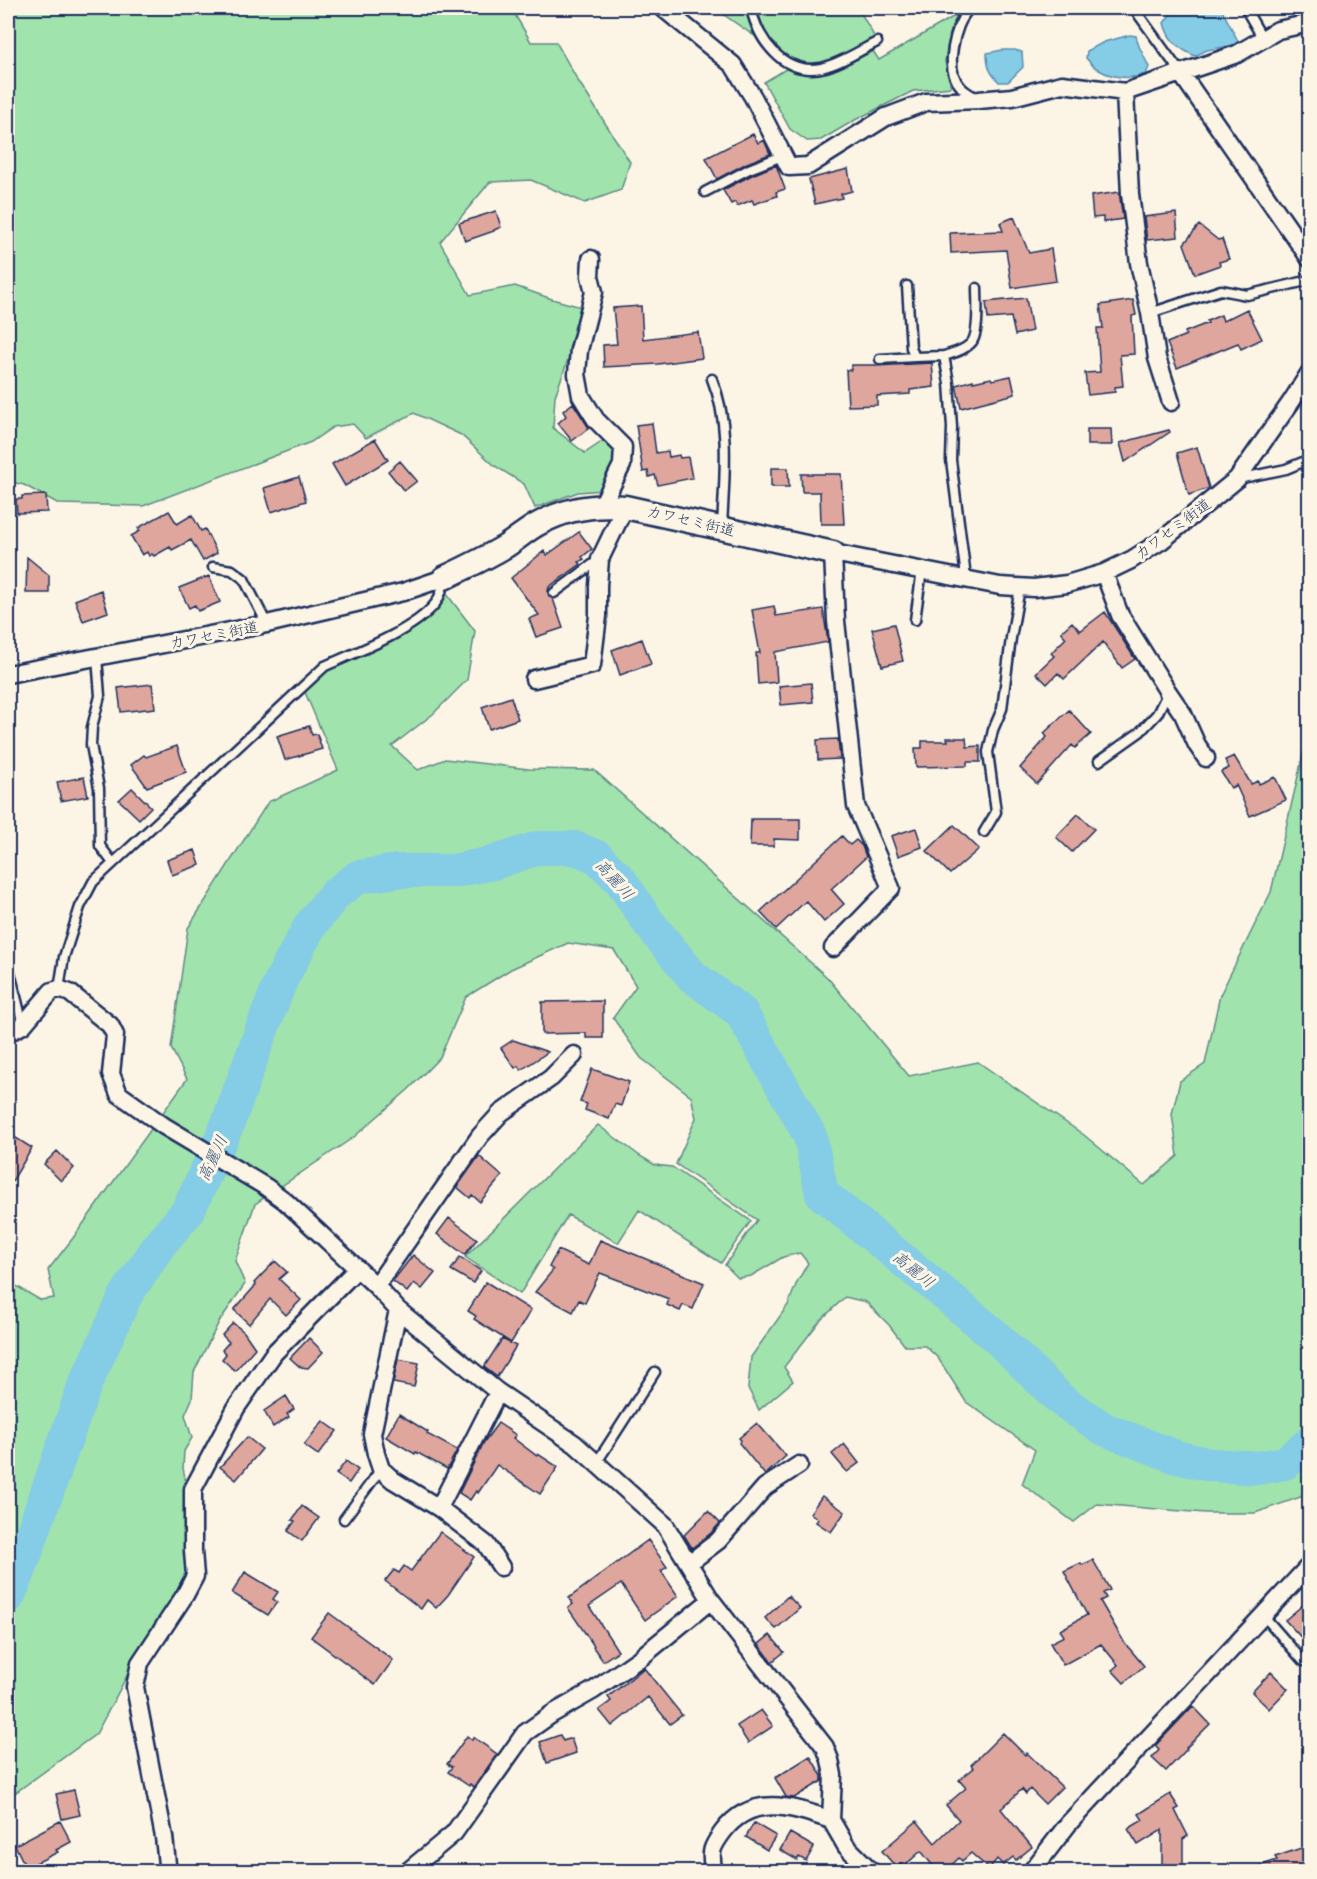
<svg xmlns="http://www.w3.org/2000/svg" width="1317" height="1879" viewBox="0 0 1317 1879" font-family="'Playpen Sans','Klee One',sans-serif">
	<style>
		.green { fill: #a1e3ad; stroke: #5e8986; stroke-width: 1.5 }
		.water { fill: #85cce6; stroke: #5b8db0; stroke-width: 1.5 }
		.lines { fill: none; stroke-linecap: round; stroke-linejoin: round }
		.river { stroke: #85cce6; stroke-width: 34 }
		.building { fill: #dfa69d; stroke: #1b2f5e; stroke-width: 1.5 }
		.lane-casing { stroke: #1b2f5e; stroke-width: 13 }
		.street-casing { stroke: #1b2f5e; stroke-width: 21 }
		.secondary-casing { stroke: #1b2f5e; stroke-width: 27 }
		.lane { stroke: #fcf5e5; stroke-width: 8 }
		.street { stroke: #fcf5e5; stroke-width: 16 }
		.secondary { stroke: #fcf5e5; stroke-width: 22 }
		.labels { text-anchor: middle; stroke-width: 6; stroke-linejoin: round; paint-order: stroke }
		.street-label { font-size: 15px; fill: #1b2f5e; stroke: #fcf5e5 }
		.water-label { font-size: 16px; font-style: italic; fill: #365680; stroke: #fcf5e5 }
	</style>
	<rect width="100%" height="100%" fill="#fcf5e5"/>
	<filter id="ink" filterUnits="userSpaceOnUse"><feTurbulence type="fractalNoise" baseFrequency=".0167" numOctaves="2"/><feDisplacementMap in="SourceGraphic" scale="12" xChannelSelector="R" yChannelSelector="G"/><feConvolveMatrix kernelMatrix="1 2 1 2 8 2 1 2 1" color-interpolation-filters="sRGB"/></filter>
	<g filter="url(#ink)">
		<path class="green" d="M8,8H511L531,42H556L577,79L630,162L621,190L585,203L531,180L490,182L440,242L470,295L515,286L552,299L585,308L569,357L555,396L553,428L585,453L603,441L618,448L616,464L603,490L578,492L535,508L524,484L495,466L461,435L414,413L366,438L353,424L333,427L311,442L143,506L59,504L24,485L8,481Z
			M714,8H747L753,35Z
			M756,8H871L861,13L875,38L823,64L806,63L783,55L768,39Z
			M958,14L948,43L945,62L951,87L913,91L855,120L821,140L807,141L790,129L764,82L786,69C824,80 840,68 873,51L879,60Z
			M446,593L475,631L467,680L433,714L392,746L418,770L445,759L529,769L594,770L828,978L909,1076L978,1062L1084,1135L1144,1185L1178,1156L1172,1114L1180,1081L1205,1064L1220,995L1271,892L1309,729V1494L1255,1513H1205L1097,1504L1074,1522L1022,1484L1035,1450L966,1402L938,1358L925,1346H905L889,1325L866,1302L845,1297L819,1322L784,1367L793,1381L759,1410L748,1388L751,1357L788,1305L797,1282L808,1263L800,1253L783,1257L751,1276L738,1278L725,1265L757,1220L676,1164L696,1118L691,1096L641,1058L613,1018L636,986L614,950L568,943L511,969L466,997L440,1057L409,1089L354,1137L255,1204L235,1261L245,1284L219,1322L194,1372L192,1399L185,1415L192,1438L184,1451L183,1468L187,1488L193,1572L135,1661L96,1734L8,1798V1281L40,1300L54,1298L48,1270L73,1238L187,1079L171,1048L188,928L268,802L338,770L304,690L327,669L415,626L440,606Z
			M598,1125L640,1156L655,1165L672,1167L751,1221L721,1263L639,1210L618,1243L568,1215L520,1294L465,1257Z"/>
		<path class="water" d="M1180,8H1221L1238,41L1235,45L1207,50L1195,56C1179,49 1168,40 1164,23L1172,12Z
			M1130,35L1136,36L1139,46L1149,67L1146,74C1125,82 1099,76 1086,58L1087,51L1104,42Z
			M1002,50H1015L1022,52L1023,67L1008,82H999C989,72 987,66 987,53Z"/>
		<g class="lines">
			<path class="river" d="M8,1597L19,1572L84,1387L126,1295L160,1244L188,1211L227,1126L259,1037L281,980L310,926L334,895L358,877L397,871H454L493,863L538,848H575L597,857L621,881L648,922L692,976L741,1012L810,1136L822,1194L991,1332L1061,1400L1104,1429L1176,1457L1211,1465L1258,1468L1285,1463L1310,1443"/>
		</g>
		<path class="building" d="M753,134L758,143L764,140L770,154L747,163L717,179L706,158Z
			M776,165L785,189L776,192L777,196L754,204L752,200L737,206L735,202L731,204L723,190L752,175Z
			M848,169L852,191L841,194L842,198L815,204L809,179Z
			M1119,192L1123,219L1103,222V217L1093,218L1091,196Z
			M496,211L501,227L494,230V231L465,241L459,223Z
			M1176,213L1178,237L1147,240L1144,217Z
			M1014,217L1029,253L1051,249L1056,281L1012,288L1006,250L951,253L950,233L1003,231L1000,223Z
			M1199,225L1218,240L1222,239L1229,259L1219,262L1220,265L1195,274L1184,244Z
			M1026,298L1032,331L1015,335L1011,317L988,319L986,302Z
			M1133,300L1136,315L1132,316L1134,354L1120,355L1123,386L1115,387V392L1088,395L1085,373L1100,372L1097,328H1103L1100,305Z
			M641,306L643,339L698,332L702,358L658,364L604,367L603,345L617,344L613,308Z
			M1247,309L1262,339L1241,349L1238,343L1177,368L1167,343L1186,335L1185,332L1208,323L1207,321L1221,315L1223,321Z
			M932,363L934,387L910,390V394L877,396V405L848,406L846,370H851V365H876V366Z
			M1011,376L1015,394L961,408L956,385L973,380V382L991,378L992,380Z
			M573,403L589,428L572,441L558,423L566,416L563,411Z
			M652,423L656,453L668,451L669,457L679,455L680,458L688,457L692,478L658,485L655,475L649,477L648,471L643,472L636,425Z
			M1087,429H1111L1112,445H1087Z
			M1169,430L1170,432L1125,462L1120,443Z
			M375,439L388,460L345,486L332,464Z
			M1197,447L1209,488L1189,495L1177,453Z
			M400,461L417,481L404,491L388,471Z
			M771,468H788L789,487H771Z
			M801,474H841L844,524H821L820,492H802Z
			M299,477L306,501L271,512L264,488Z
			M46,495L47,512L17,513L16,499H22V496Z
			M169,511L177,524L192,515L201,531L205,529L217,553L203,561L191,540L172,550L170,547L154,556L152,554L149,556L147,552L142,555L131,536L140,531L138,528Z
			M579,532L592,549L582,557L584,559L579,562L581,564L549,587L548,591L549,596L553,599L563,628L536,637L529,619L539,615L511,578L544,551L547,555Z
			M27,557L49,575V593H26Z
			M209,576L220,602L198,611L195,605L189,608L179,588Z
			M101,590L108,612L83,621L75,600Z
			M774,606L776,616L823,609L828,642L775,652L777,682L758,684L756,653H760L752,610Z
			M1105,612L1135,659L1122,668L1103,642L1064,679L1058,673L1047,684L1036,673L1054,656L1051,653L1066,638L1061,632L1072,622L1080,631Z
			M894,624L903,661L882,666L872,629Z
			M642,639L651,664L620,675L612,650Z
			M811,683L813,702L781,705L779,686Z
			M152,684L155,708L121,712L118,688Z
			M511,697L518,719L489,729L482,707Z
			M1069,710L1091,734L1075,748L1072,745L1037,784L1020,768L1047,737L1044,733Z
			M309,726L312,735L317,734L322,749L285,760L277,736Z
			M947,738H966L967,747L980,746V762H967V766L916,767L915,748H922V741H948Z
			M838,739L840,759L818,760L817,740Z
			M177,746L186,772L147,787L131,765L144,755L146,757Z
			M1234,756L1251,784L1258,781L1259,784L1275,777L1286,800L1250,816L1236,785L1231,788L1221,772L1229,768L1225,760Z
			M84,777L88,796L61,801L57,782Z
			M132,788L151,807L139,819L119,800Z
			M1078,814L1094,829L1072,852L1056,837Z
			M751,819H800V840L774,839V846H750Z
			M954,825L979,849L950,874L927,851Z
			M916,828L922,847L898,856L891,836Z
			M842,836L850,845L856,840L862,846L866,857L831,889L844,904L824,922L806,901L776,929L760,912Z
			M195,850L200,865L172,875L167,860Z
			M603,1001V1038H586V1033L542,1034V1002Z
			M513,1040L548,1052L521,1070L518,1066L515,1068L501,1048Z
			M592,1069L629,1082L621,1106L615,1104L609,1119L585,1110L587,1104L580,1102Z
			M8,1133L32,1148L8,1188Z
			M57,1151L74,1168L61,1181L44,1164Z
			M479,1156L502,1176L480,1202L472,1195L470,1198L457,1187Z
			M449,1218L477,1239L465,1255L437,1234Z
			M600,1240L704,1283L693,1309L683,1305L680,1311L667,1305L669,1299L600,1273L585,1303L579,1300L573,1312L535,1292L553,1270L549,1267L558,1250L589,1265Z
			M413,1255L435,1273L422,1289L414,1283L407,1292L393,1281Z
			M460,1257L481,1271L473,1283L451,1270Z
			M275,1261L287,1272L279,1279L301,1300L286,1315L270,1299L249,1324L234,1310L256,1285L254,1283Z
			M486,1282L531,1310L511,1343L474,1319L476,1316L468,1311Z
			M233,1323L244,1332L255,1348L235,1371L222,1359L226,1354L222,1350L229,1342L222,1335Z
			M309,1338L323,1352L308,1368L300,1367L290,1358Z
			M502,1339L516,1346L497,1377L484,1367Z
			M398,1359L419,1363L414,1387L393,1383Z
			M286,1396L294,1409L287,1414L289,1417L273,1427L264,1411Z
			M399,1414L428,1432L427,1434L457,1450L447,1469L416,1452L415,1454L386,1437Z
			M323,1421L337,1431L318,1455L304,1445Z
			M498,1423L516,1435L513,1438L537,1456L538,1454L558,1467L540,1494L497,1465L478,1493L476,1491L470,1500L459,1493L484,1442Z
			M757,1423L786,1456L765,1475L739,1443L741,1440L739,1438Z
			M247,1437L262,1449L236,1480L220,1467Z
			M844,1444L859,1463L847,1472L832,1454Z
			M346,1461L358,1470L349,1483L336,1474Z
			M822,1496L845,1512L831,1532L816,1522L818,1519L810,1513Z
			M302,1506L319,1518L302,1541L288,1531L295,1521L292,1520Z
			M708,1511L720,1523L711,1533L692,1548L684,1535Z
			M440,1532L474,1557L448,1595L436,1608L427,1600L421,1609L385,1581L394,1570L399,1573L404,1566L411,1571Z
			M648,1540L667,1567L661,1571L678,1596L645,1620L621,1584L589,1606L618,1651L603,1661L593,1647L594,1646L568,1608L573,1604L569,1598Z
			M1093,1560L1110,1590L1103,1593L1106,1598L1100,1601L1124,1642L1144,1666L1124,1683L1112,1670L1118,1665L1101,1644L1063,1665L1050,1643L1064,1636L1060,1630L1087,1615L1064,1571L1081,1563L1082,1565Z
			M245,1572L278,1592L273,1599L277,1602L268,1615L232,1593Z
			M788,1596L800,1608L776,1629L765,1618Z
			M1310,1599V1647L1285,1620Z
			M329,1613L393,1660L375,1685L311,1637Z
			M770,1635L784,1652L772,1662L759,1644Z
			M644,1668L682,1715L670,1724L648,1697L612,1726L599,1710L611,1701L608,1697Z
			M1271,1672L1288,1689L1269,1709L1252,1692Z
			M1193,1706L1210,1724L1186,1748L1187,1749L1166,1771L1152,1758L1159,1750L1155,1746Z
			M761,1710L773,1726L748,1743L737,1726Z
			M1003,1733L1025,1755L1027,1753L1062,1787L1045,1804L1030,1789L1026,1794L1022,1789L1001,1809L1032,1847L1016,1860L1013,1857L1003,1865L997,1859L989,1869L971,1853L962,1861L959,1858L944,1872H938L921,1851L903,1867L901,1864L896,1867L882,1851L917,1821L935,1843L959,1820L946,1805L966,1788L959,1780L974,1768L971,1765Z
			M560,1735L563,1741L571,1738L576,1753L547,1763L540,1742Z
			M467,1736L472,1740L473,1737L497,1754L474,1787L470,1784L469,1786L448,1772L452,1767L447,1764Z
			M810,1756L822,1776V1781L794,1798L786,1797L775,1778Z
			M74,1790L80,1815L62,1819L56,1794Z
			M1170,1794L1179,1808L1175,1810L1188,1836L1183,1839V1872H1162V1830L1138,1845L1128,1829L1143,1820L1139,1814Z
			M60,1821L71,1842L56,1850L58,1852L26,1868L15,1845Z
			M754,1823L776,1836L767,1850L746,1837Z
			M790,1833L814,1847L806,1861L799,1857L797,1860L780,1850Z
			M1310,1845V1872H1250V1869L1277,1860L1275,1857Z"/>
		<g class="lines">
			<g class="lane-casing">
				<path id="lane" d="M751,8C758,40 783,75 821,68C840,64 859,51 877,42
					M969,8C955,26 943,69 961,87C965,92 972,95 977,98
					M1245,8L1263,39
					M1138,14L1180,72
					M705,192L749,169L782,156
					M907,286L911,348L915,357L944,356L949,383L952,427L951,460L965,569V579
					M1150,313L1221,290L1247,295L1310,280
					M944,356C953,353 963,351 970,344C980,336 977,301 977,288
					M880,359L915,357
					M712,379C731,425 724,479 722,528
					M1238,479L1286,469L1310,459
					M213,567L232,570L244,579L267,624
					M554,593L600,559
					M915,620L922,570
					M97,657L100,696L92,727L91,745L99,788L100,846L113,863
					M1099,761L1140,732L1157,714L1168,692
					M984,832L996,812L988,752L993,730L1002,709L1011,638L1020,588
					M8,964L23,1025
					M59,989L64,957L80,907L93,882L325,666C357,652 413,631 435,604C441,596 443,588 444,578
					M597,1462L655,1372
					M344,1519L381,1469
					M1263,1615L1303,1661"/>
			</g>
			<g class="street-casing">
				<path id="street" d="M663,8L733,65L753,97L789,167L808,166L886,117L926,102L979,100L1012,97L1062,84L1125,92L1237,54L1278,30L1310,23
					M1180,72L1310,259
					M1125,92L1130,194L1139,263L1150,313L1157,358L1171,402
					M591,259L590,276L594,292L579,350L577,374L581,396L596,420L623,447L622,465L602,505
					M1104,573L1120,615L1168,692L1183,714L1197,745L1206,758
					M8,674L267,624L403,592L444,578
					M534,679L592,665L598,616V586L600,559L625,507
					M833,948L891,888L856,806L836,621L833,553L1000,586L1034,588L1067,584L1104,573L1131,560L1161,541L1237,479L1291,402L1310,372
					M8,1033L23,1025L52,991L59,989L70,993L110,1025L115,1035L111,1074L119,1094L164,1126L266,1187L285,1201L376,1286L398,1310L498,1392L575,1444L665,1525L711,1600L825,1747L830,1760L833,1775L831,1820L846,1846L872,1872
					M376,1286L480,1136L501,1113L551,1078L574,1055
					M398,1310L372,1434L376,1454L381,1469L393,1480L439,1508L486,1544L501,1567
					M439,1508L498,1392
					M689,1563L718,1541L765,1487L799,1465
					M164,1872L167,1864L164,1837L135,1687L140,1663L185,1595L195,1576L193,1551V1489L236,1408L274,1353L357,1269
					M407,1872L454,1833L525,1733L552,1714L594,1690L640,1658L711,1600
					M710,1872L713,1868C710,1851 712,1847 722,1833C751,1793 791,1806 831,1820
					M1031,1872L1069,1823L1310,1565"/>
			</g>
			<g class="secondary-casing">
				<path id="secondary" d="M444,578C465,568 486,558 506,546C517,539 528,529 540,523C567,508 594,504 625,507L833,553"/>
			</g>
			<use href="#lane" class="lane"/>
			<use href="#street" class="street"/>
			<use href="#secondary" class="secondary"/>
		</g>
	</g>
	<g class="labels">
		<g class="street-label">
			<text transform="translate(691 521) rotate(13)" y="5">カワセミ街道</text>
			<text transform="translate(1173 529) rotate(-37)" y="5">カワセミ街道</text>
			<text transform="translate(214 635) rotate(-11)" y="5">カワセミ街道</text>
		</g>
		<g class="water-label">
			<text transform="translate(615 879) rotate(48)" y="6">高麗川</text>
			<text transform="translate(212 1158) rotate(-65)" y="6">高麗川</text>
			<text transform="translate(914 1269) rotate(39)" y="6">高麗川</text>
		</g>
	</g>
	<rect width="1317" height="1879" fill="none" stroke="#fcf5e5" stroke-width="30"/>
	<rect x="15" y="15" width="1287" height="1849" fill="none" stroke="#1b2f5e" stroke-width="2" filter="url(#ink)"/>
</svg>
